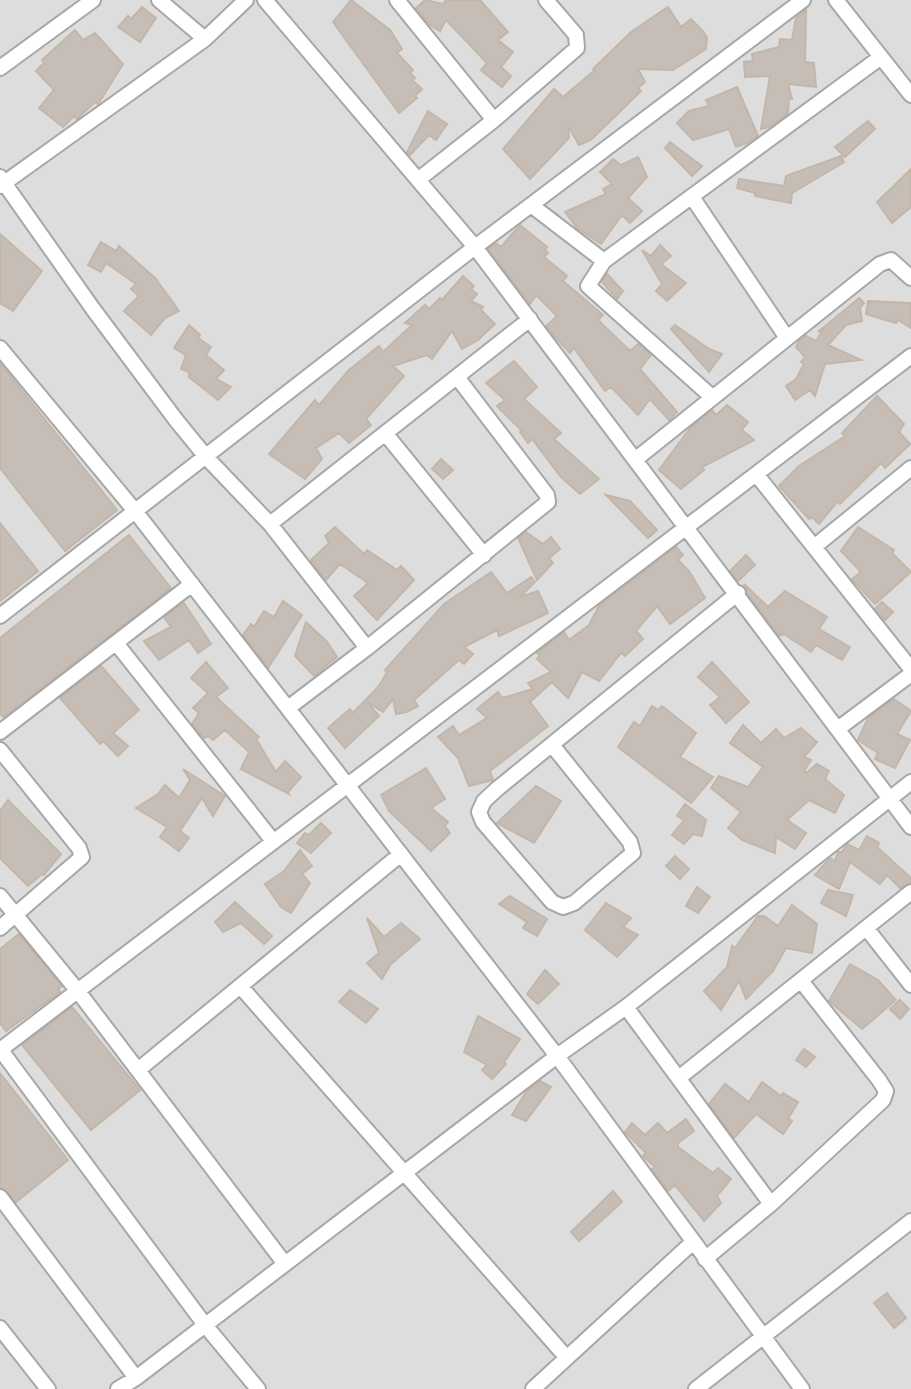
<svg xmlns="http://www.w3.org/2000/svg" width="911" height="1389" viewBox="0 0 911 1389" font-family="'Sofia Sans Condensed',sans-serif">
	<style>
		.residential { fill: #dedddd }
		.building { fill: #c6beb6; stroke: #c3b6a9; stroke-width: 2 }
		.lines { fill: none; stroke-linecap: round; stroke-linejoin: round }
		.minor-casing { stroke: #a7a7a7; stroke-width: 18 }
		.minor { stroke: #fff; stroke-width: 14 }
	</style>
	<rect width="100%" height="100%" fill="#f1eee7"/>
	<path class="residential" d="M0,0H911V1389H0Z"/>
	<path class="building" d="M351,0L390,30L402,49L397,53L413,70L410,73L415,78L412,80L422,89L415,96L417,98L399,113L333,22Z
		M425,0L443,4L446,0H480L508,32L498,40L513,52L501,67L511,76L502,87L481,70L487,63L446,20L440,31L430,25L416,8Z
		M142,7L156,18L140,42L118,27L128,16L131,19Z
		M668,7L681,27L691,19L703,31L707,38L706,49L673,70L638,69L645,82L638,88L641,91L591,140L579,145L568,126L569,138L530,179L503,149L554,89L563,97L595,70L593,69L631,32Z
		M806,10L805,62L814,63L816,87L788,84L792,99H789L788,114L769,127L761,129L770,76L745,77L744,62L753,61L752,54L779,47L780,39L792,40L796,18Z
		M75,30L83,40L95,33L123,64L98,104L95,102L77,119L74,116L63,127L39,108L54,90L36,71L44,63L42,60Z
		M737,87L758,136L749,142L736,147L729,129L693,140L677,123L689,111L709,106L706,100Z
		M428,111L447,124L436,140L429,135L410,155L407,152Z
		M868,121L875,129L845,157L835,147Z
		M670,142L702,166L692,176L665,148Z
		M841,156L844,162L792,193L791,203L755,196V193L737,188L739,179L784,186L786,176Z
		M638,157L647,177L628,198L642,211L630,223L622,215L601,244L577,228L565,212L606,194L603,189L612,184L600,172L613,159L621,165Z
		M911,169V207L892,223L877,202Z
		M520,225L547,247L545,250L548,253L544,257L567,276L563,281L603,315L598,320L630,351L638,344L651,355L640,369L677,412L669,420L650,399L638,415L611,387L605,391L574,348L570,353L555,337L546,326L557,316L536,295L530,304L488,249L496,243L501,247Z
		M0,234L42,271L13,311L0,303Z
		M101,242L116,251L119,246L155,278L179,311L165,318L151,335L124,311L139,296L131,289L136,284L106,263L101,272L88,265Z
		M660,245L671,256L661,264L686,283L667,301L656,291L662,284L642,250L651,256Z
		M607,274L623,291L617,299L602,282Z
		M463,276L474,286L471,289L477,294L471,301L483,307L481,310L495,324L478,340L462,349L452,331L432,359L427,355L393,366L404,376L366,419L371,425L349,443L339,433L316,448L322,459L305,479L269,454L315,400L319,405L349,370L379,346L383,352L412,325L405,323L425,305L429,309L440,298L442,300Z
		M859,298L864,303L860,308L862,321L846,325L828,345L861,360L825,364L815,396L810,390L795,400L786,386L796,379L804,364L801,362L805,357L796,347L799,341L806,336L816,341L823,330L818,332Z
		M868,301L911,303V328L898,320L896,323L866,314Z
		M189,325L200,335L198,338L211,347L206,355L224,370L216,379L231,387L218,400L189,377V372L181,369L186,355L174,348Z
		M675,325L709,349L722,354L709,372L671,329Z
		M514,361L537,387L524,399L561,433L554,439L599,479L580,494L561,477L532,439L528,443L520,432L522,431L497,406L505,400L486,383Z
		M0,363L117,510L65,551L0,468Z
		M877,396L904,424L899,432L910,444L885,468L881,463L840,504L838,501L819,524L812,517L809,519L779,486L799,466L845,436L842,433Z
		M727,405L748,422L742,430L754,440L702,467L704,470L681,489L659,470L691,427L712,410L716,415Z
		M441,459L453,470L443,479L432,469Z
		M606,495L630,501L657,530L648,538Z
		M0,523L38,571L0,601Z
		M335,527L364,554L367,550L397,570L401,566L414,580L377,620L354,596L368,583L340,564L326,580L311,560L329,543L325,536Z
		M858,527L894,550L892,553L911,572L875,604L852,579L861,572L841,551Z
		M526,532L543,544L551,537L560,549L549,558L553,563L537,580L518,538Z
		M129,535L171,588L4,717L0,714V638Z
		M676,547L683,555L678,560L689,571L705,598L670,624L657,606L636,631L643,639L625,656L621,653L599,681L582,672L568,698L552,682L530,702L548,726L490,771L493,780L469,786L458,758L438,737L453,726L459,735L487,718L477,709L498,692L502,698L533,689L528,683L551,672L537,659L540,655L537,653L564,632L569,640L589,625L599,606Z
		M746,555L755,565L738,581L730,571Z
		M491,572L507,593L531,577L535,582L520,597L538,591L548,613L499,636L497,630L464,647L473,654L464,664L459,660L414,700L418,706L407,712L396,714L393,699L383,712L367,702L379,716L345,748L328,728L350,709L353,713L379,686L387,672L385,670L444,604Z
		M744,584L768,607L785,591L827,617L819,629L850,647L842,660L816,645L811,652L784,634L779,636L747,593Z
		M283,601L302,615L268,668L243,635L251,624L254,627L264,611L274,617Z
		M882,602L893,612L885,620L875,609Z
		M184,603L211,644L198,653L189,640L159,660L144,641L171,627L164,617Z
		M306,622L327,642L337,657L314,676L295,656Z
		M206,662L228,688L216,697L259,737L256,739L276,772L285,761L301,777L288,792L289,794L241,769L249,752L225,730L213,740L208,736L204,738L192,724L199,713L193,708L208,693L191,678Z
		M712,662L749,702L726,723L710,705L720,697L698,677Z
		M101,666L139,710L113,733L128,746L118,756L103,741L100,744L60,698Z
		M894,699L911,711L897,734L910,740L895,768L875,759L878,753L858,740L868,718Z
		M652,706L658,710L662,706L696,733L680,757L713,777L691,803L618,747L634,722L640,726Z
		M743,725L761,743L776,729L784,738L801,728L817,742L804,757L811,760L804,771L806,773L817,764L829,771L825,779L844,795L835,813L809,800L787,820L806,833L795,849L776,837L775,853L742,840L728,828L741,812L711,788L719,776L748,787L763,767L730,743Z
		M426,768L445,799L431,808L448,822L445,826L450,833L431,851L389,811L381,795Z
		M183,769L225,796L213,816L202,798L180,831L189,838L179,851L160,837L167,827L136,808L158,794L165,785L179,798L190,780Z
		M536,786L561,801L534,843L497,823Z
		M8,800L61,854L44,875L42,874L28,886L0,858V811Z
		M685,804L706,820L702,836L693,834L684,844L672,835L684,820L677,816Z
		M321,823L331,833L311,853L297,843L305,833L309,835Z
		M867,836L879,843L877,847L911,878V883L900,888L887,875L880,884L850,862L839,889L815,875L830,858L835,861L838,852H842L847,844L859,850Z
		M300,850L312,866L302,874L310,883L291,913L281,907L265,884L284,871Z
		M675,856L689,869L680,879L666,866Z
		M697,887L710,897L698,913L686,906Z
		M828,890L853,895L846,916L821,903Z
		M510,896L547,919L537,936L523,928L527,922L499,904Z
		M235,902L272,936L264,944L241,923L223,932L215,922Z
		M606,903L631,918L623,927L638,935L617,957L585,930Z
		M792,905L817,924L812,953L786,948L773,971L746,999L739,981L721,1010L704,991L727,967L732,946L735,948L758,916H764L778,926Z
		M367,918L384,937L401,923L420,939L391,964L382,979L367,963L379,953Z
		M19,934L62,986L58,989L60,992L6,1031L0,1023V949Z
		M850,964L878,980L896,1000L862,1029L829,1001Z
		M545,970L559,984L538,1004L527,994Z
		M350,990L378,1009L366,1023L339,1002Z
		M900,1000L909,1009L900,1019L890,1009Z
		M72,1007L140,1090L91,1130L22,1045Z
		M478,1016L520,1039L504,1062L506,1064L492,1079L482,1070L487,1065L464,1052Z
		M804,1049L815,1057L806,1067L796,1060Z
		M0,1073L68,1160L16,1202L7,1191L0,1188Z
		M540,1081L551,1087L526,1121L512,1115L526,1092Z
		M762,1082L781,1096L783,1093L798,1102L788,1119L792,1121L783,1134L756,1114L734,1138L709,1104L725,1084L749,1102Z
		M686,1119L694,1131L678,1143V1147L713,1173L718,1168L731,1179L717,1196L721,1203L704,1221L675,1185L668,1191L652,1169L655,1167L643,1156L646,1153L625,1132L632,1123L645,1135L658,1123L667,1133Z
		M613,1191L622,1202L579,1241L571,1232Z
		M887,1293L906,1318L894,1328L874,1303Z"/>
	<g class="lines">
		<g class="minor-casing">
			<path id="minor" d="M159,0L205,39
				M265,0L475,247L911,827
				M397,0L494,120
				M836,0L911,95
				M0,68L93,0
				M0,177L93,309L176,420L207,458L270,524L367,648
				M419,179L494,120L577,48L576,35L546,0
				M0,186L205,39L246,0
				M692,197L787,338
				M531,205L604,261L588,286L712,397
				M604,261L881,57
				M0,348L135,511L557,1056L802,1389
				M385,433L484,555
				M636,459L880,264L891,260L911,278
				M756,474L911,669
				M270,524L530,319
				M814,547L911,468
				M0,616L475,247L803,0
				M116,643L273,841
				M288,708L367,648L548,502L547,495L457,377
				M839,728L911,674
				M0,732L192,584
				M552,745L630,842L633,853L574,903L563,907L552,902L483,822L479,812L484,801L497,789L738,593
				M0,750L79,848L82,857L0,928
				M0,896L77,990L285,1264
				M867,929L911,985
				M240,986L567,1358
				M626,1007L771,1204
				M0,1049L205,1325L258,1389
				M0,1050L911,356
				M138,1070L401,854
				M680,1077L911,892
				M0,1197L136,1378L557,1056L626,1007L911,782
				M705,1259L771,1204L883,1100L886,1091L879,1080L802,982
				M0,1328L48,1389
				M118,1389L136,1378
				M533,1389L693,1242
				M696,1389L911,1221"/>
		</g>
		<use href="#minor" class="minor"/>
	</g>
</svg>
